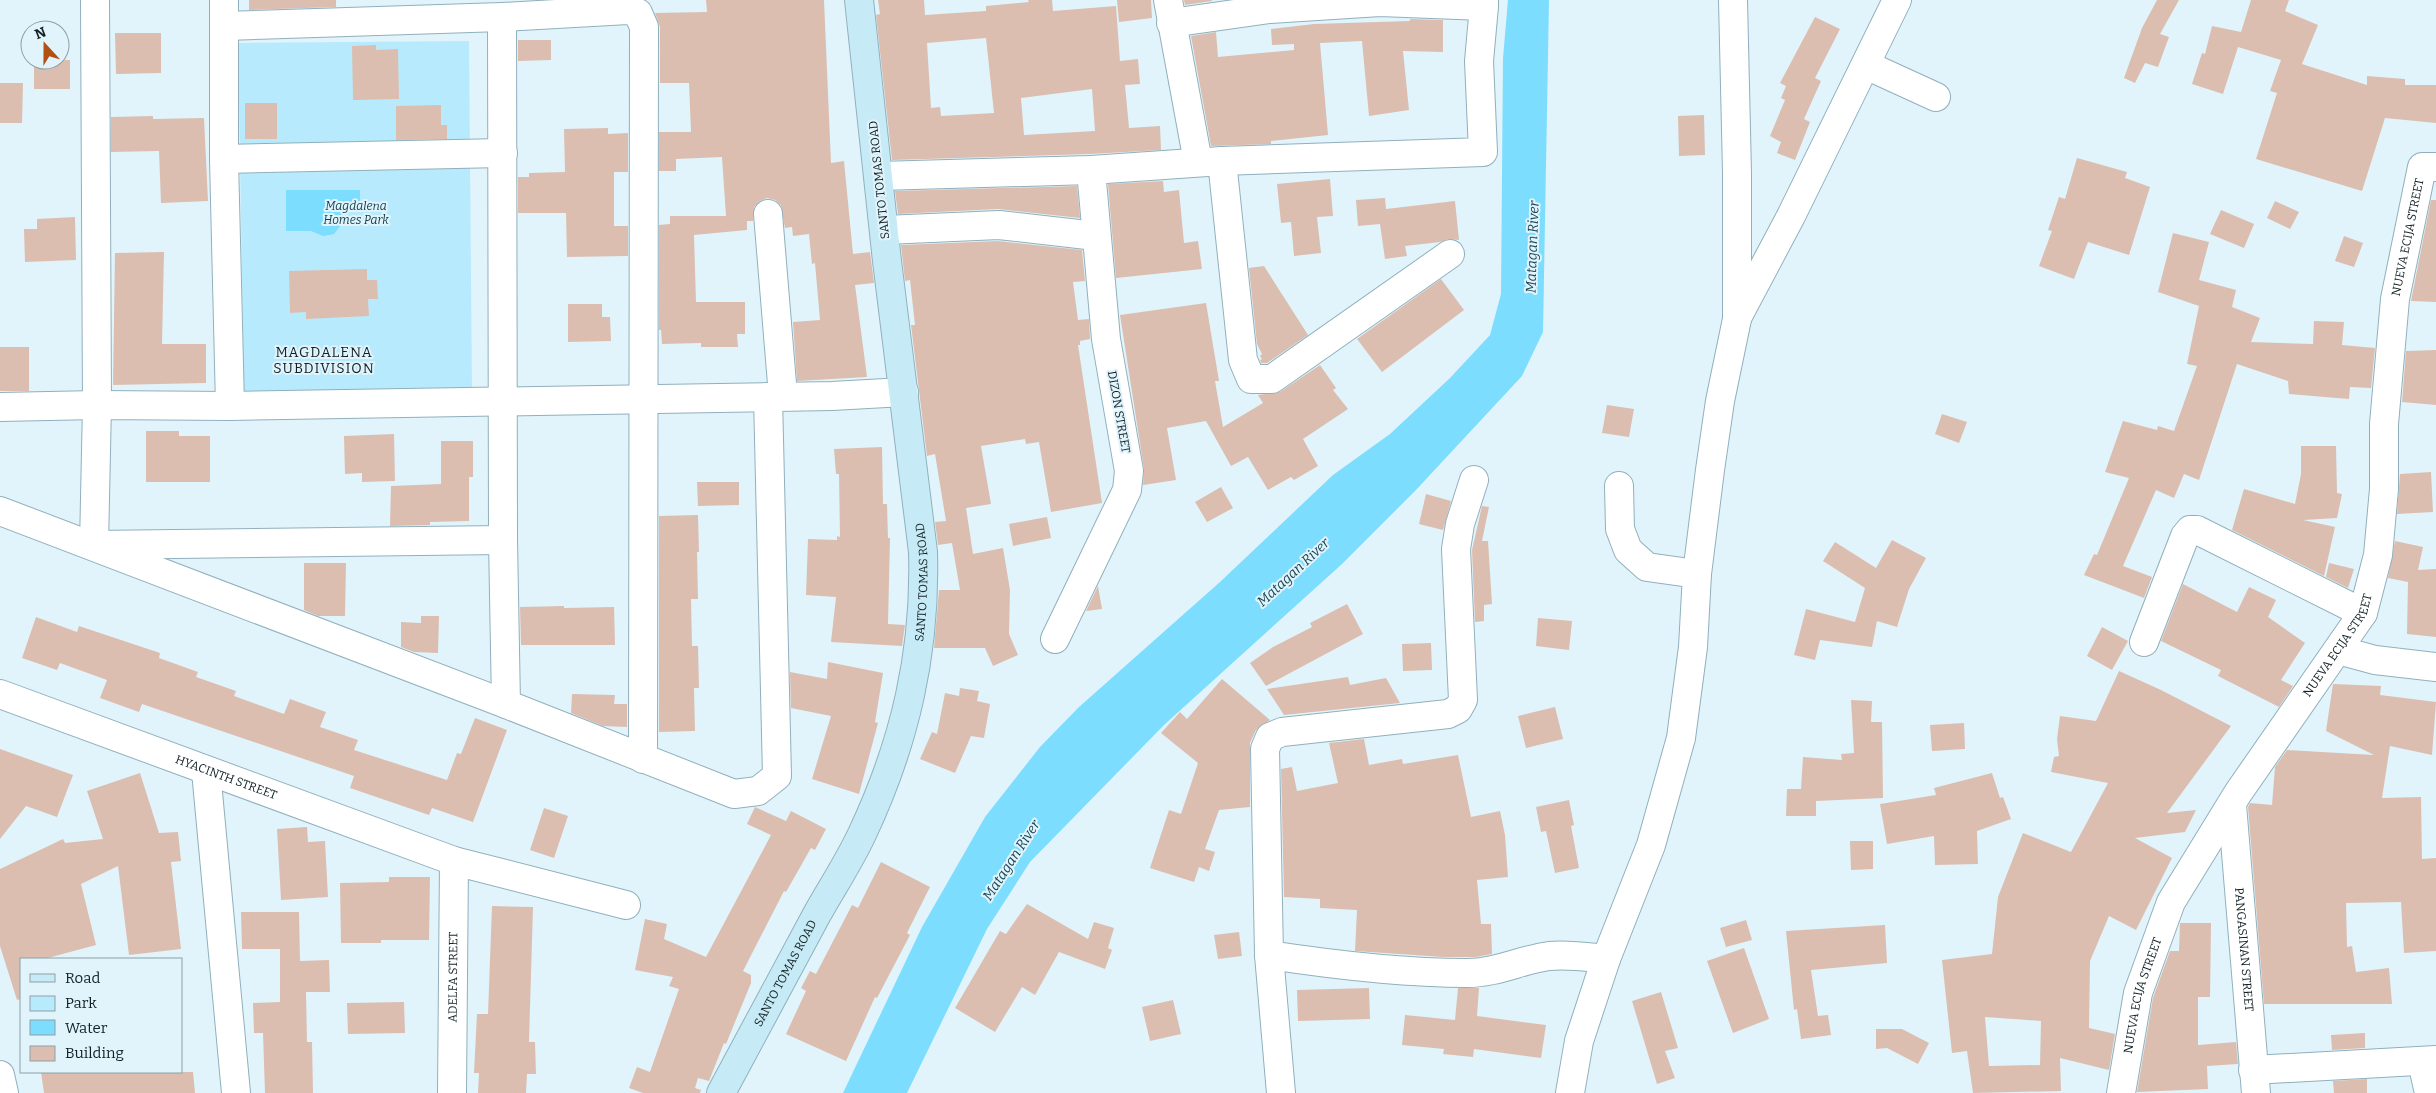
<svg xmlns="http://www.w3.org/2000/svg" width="2436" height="1093" viewBox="0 0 2436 1093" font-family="Bitter,serif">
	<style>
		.green { fill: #b8eafd }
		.water { fill: #7cddfe }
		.building { fill: #dbbeb0; fill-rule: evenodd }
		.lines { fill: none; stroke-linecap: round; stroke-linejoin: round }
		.street-casing { stroke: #90b0bc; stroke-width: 30 }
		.secondary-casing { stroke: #90b0bc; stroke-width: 30 }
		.street { stroke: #fff; stroke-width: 28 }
		.secondary { stroke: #c6ebf6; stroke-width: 28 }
		.labels { text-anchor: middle; stroke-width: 4; stroke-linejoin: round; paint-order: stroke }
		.street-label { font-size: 12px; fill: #132024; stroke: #e1f4fc }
		.park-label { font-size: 12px; font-style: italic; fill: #0f3c49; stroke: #e1f4fc }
		.water-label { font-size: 14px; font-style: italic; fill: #1a4553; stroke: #e1f4fc }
		.neighbourhood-label { font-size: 14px; letter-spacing: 1px; fill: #132024; stroke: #e1f4fc }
	</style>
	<rect width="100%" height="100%" fill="#e1f4fc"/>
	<path class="green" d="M469,41L472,392L244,395L238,43Z"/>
	<path class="water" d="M1508,0H1549L1543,332L1522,376L1415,491L1342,564L1164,725L1030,862L987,929L907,1093H843L922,927L985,817L1040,747L1079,707L1220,582L1333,475L1390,434L1450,378L1490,335L1501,294L1503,58Z
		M286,190H360V208H348L342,212L341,225L334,234L323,236L311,231H286Z"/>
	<path class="building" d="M249,0H336V7L249,10Z
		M706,0H824L831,163L844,161L853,254L870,252L874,283L855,285L867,377L797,381L793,322L820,320L815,263L812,264L809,234L793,236L792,227L785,228L781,205L775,200L767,198L760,201L754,207L753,221H747V230L694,235L696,302H745V334H737L738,347H701V343L662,344L661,330H659V225L670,224V216H726L722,157L676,159V171H659V132H691L689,83H660V27L655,13L707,12Z
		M878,0H924L925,15L986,11V6L1029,2L1028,0H1052L1053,11L1116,6L1120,61L1138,59L1140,84L1125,85L1129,128L1160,126L1161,150L1090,154L892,160L876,15L880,14ZM986,38L994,113L941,116L940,107L931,108L927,43ZM1092,89L1095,131L1024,135L1021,98Z
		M1117,0H1151L1152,18L1119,22Z
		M1184,0H1212V1L1185,5Z
		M2157,0H2179L2160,34L2169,37L2158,67L2145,63L2135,83L2124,78L2142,28Z
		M2251,0H2289L2285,11L2318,25L2302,64L2367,85V76L2405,79V85H2436V123L2385,118L2362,191L2256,159L2277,93L2270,91L2281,60L2238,47L2223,94L2192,84L2202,53L2205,54L2212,26L2241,32Z
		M1815,17L1840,29L1815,78L1821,81L1804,119L1810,122L1795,160L1777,153L1781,142L1770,136L1785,100L1781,98L1786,86L1780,83Z
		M1410,19L1443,20V52L1403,51L1409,110L1369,116L1362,41L1320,43L1328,135L1271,141V144L1211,146L1191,36L1216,32L1218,57L1294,50V44L1272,45L1271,29L1314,24L1410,21Z
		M115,33H161V73L116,74Z
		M518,40H551V60L518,61Z
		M376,45V50L398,49L399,99L353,100L352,46Z
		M34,60H70V89H34Z
		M0,83H23L22,123H0Z
		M245,103H277V139H245Z
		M441,105V125H447V139L396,140V106Z
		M1704,115L1705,155L1679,156L1678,116Z
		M153,116V119L204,118L208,201L161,203L159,151L111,152V117Z
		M608,128V134L628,133V172H614V226H628V256L567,257L566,213H518V177H529V173L565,172L564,129Z
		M2077,158L2127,172L2125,178L2150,187L2129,255L2088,242L2074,279L2039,266L2052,231L2048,230L2059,197L2065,199Z
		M1330,179L1333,216L1317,217L1321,253L1294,256L1291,222L1281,223L1277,184Z
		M1163,181L1164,192L1179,190L1184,243L1198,241L1202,269L1116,278L1108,184Z
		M1077,186L1080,218L998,209L898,214L895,191Z
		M1385,198L1386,209L1455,201L1459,240L1448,239L1440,242L1405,246L1407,256L1385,259L1380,224L1358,226L1356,200Z
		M2431,200H2436V302L2411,301Z
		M2275,201L2299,212L2290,229L2267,218Z
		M2221,210L2254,224L2244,248L2210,234Z
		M75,217L76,260L25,262L24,229H37V219Z
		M2173,233L2209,242L2199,280L2236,290L2232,307L2260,318L2251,342L2313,344L2314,321L2344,322L2342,345L2375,348L2371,388L2350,387L2349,399L2289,394L2288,381L2237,364L2199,480L2184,474L2174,498L2156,490L2123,566L2152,577L2144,598L2084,575L2094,554L2097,555L2129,478L2105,472L2123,421L2157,430L2158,426L2174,431L2197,366L2187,364L2199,306L2158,292Z
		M2344,236L2363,243L2354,267L2335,261Z
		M998,241L1082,250L1085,281L1073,282L1078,320L1089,319L1090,339L1080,341V345H1078L1102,503L1051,512L1039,442L1026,444L1025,439L981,446L991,504L966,508L973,554L1003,548L1010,590L1009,634L1018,655L993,666L985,648H934L939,590H960L952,543L938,545L935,522L946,521L935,454L927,456L911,325H915L910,280L905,281L901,245Z
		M164,252L162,344H206V383L113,385L115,253Z
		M1264,266L1308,335L1267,363H1261L1260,360L1262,359L1260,356L1262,354L1257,344L1249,268Z
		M367,269V280H377L378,299H368L369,316L306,319V312L290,313L289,271Z
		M1441,279L1464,310L1382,372L1357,339Z
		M1206,303L1219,381H1215L1223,427L1263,403L1258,395L1280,392L1320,365L1336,388L1333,390L1348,409L1303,439L1318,466L1294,480L1291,477L1268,490L1248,457L1231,466L1206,421L1167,428L1176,480L1143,485L1144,469L1120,315Z
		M568,304H602V317H610L611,341L568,342Z
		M0,347H29V391H0Z
		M2436,350V405L2402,402L2406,351Z
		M1607,405L1634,409L1629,437L1602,433Z
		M1942,414L1967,422L1959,443L1935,434Z
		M146,431H179V436H210V482H146Z
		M394,434L395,481L362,482V473L345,474L344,436Z
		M441,441H473V477H469V521L430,522V525L390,526L391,486L441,484Z
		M2301,446H2336L2337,493L2342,494L2337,518L2303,520L2335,527L2324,576L2232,530L2244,489L2295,504L2301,474Z
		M882,447L883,504H887L888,538H890L888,624L905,625L902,646L831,642L836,597L806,595L808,539L837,540V536L840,537L839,474H836L834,449Z
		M2431,472L2433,512L2397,514L2400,474Z
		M697,482H739V505L698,506Z
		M1221,487L1233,508L1207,522L1195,502Z
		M1426,494L1451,501L1443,530L1419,524Z
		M1482,506L1489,507L1482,541H1488L1492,604L1484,605V621L1475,622L1472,550Z
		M698,515L699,552H697L698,599H691L692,646H698L699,688H694L695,731L659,732V516Z
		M1047,517L1051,538L1013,546L1009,524Z
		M1892,540L1926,558L1909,589L1897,627L1877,621L1872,647L1820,640L1815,660L1794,655L1806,609L1855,622L1865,588L1823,561L1835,542L1876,568Z
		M2395,541L2423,547L2418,570L2436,569V637L2407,634L2408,582L2388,578Z
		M304,563H346L345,616H318L304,610Z
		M2329,563L2354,569L2348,588L2326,577Z
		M2183,584L2237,612L2249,587L2276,600L2268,617L2305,643L2281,680L2293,686L2279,707L2218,676L2221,670L2161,641Z
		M1098,586L1102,609L1086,611Z
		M1347,604L1363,634L1266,686L1250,663L1273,647L1312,627L1310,623Z
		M564,606V608L614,607L615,645H521L520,607Z
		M421,616H439L438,653L414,652L401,647V622L421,623Z
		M36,617L77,632L79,626L160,653L159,658L198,672L196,677L236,691L234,696L284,714L290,699L326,712L320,727L358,740L354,750L447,780L457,753L461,754L475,718L507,730L473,822L432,808L429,815L350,788L354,776L142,704L139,712L100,698L107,680L60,663L57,670L22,658Z
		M1538,618L1572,621L1569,650L1536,646Z
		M2102,627L2128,641L2112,670L2087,656Z
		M1431,643L1432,670L1403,671L1402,644Z
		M828,662L883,673L875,722L878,723L859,794L812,779L831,716L791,708L790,672L827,679Z
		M2119,671L2161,690L2231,726L2167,813L2196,810L2185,832L2135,838L2172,858L2136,930L2109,916L2090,961L2089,1028L2115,1034L2109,1070L2060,1058L2061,1091L1973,1093L1967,1051L1952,1053L1942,960L1992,954L1998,897L2023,833L2071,852L2108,783L2051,772L2054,757L2059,756L2057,739L2060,716L2096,721ZM1985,1017L2041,1021L2040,1065L1989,1066Z
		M1348,677L1350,685L1386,678L1400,703L1284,715L1267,689Z
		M1222,679L1270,720L1256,730L1250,743V807L1219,810L1205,849L1215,852L1209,871L1199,867L1194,882L1150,868L1169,810L1181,814L1198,763L1161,733L1180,712L1187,719Z
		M2333,684L2381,686L2380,695L2436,702L2432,755L2390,746L2382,798L2421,797L2422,859L2436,858V951L2404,953L2401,902L2346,903L2347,947L2352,946L2356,972L2389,968L2392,1004H2264L2248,807L2250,803L2272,805L2275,767L2287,750L2374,755L2326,731Z
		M960,688L979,691L977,701L990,704L984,738L971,736L955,773L920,759L932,732L937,734L945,693L959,696Z
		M572,694L615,695L614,704H627V727L603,726L571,713Z
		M1851,700L1872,701L1871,722H1882L1883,798L1816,801V816H1786L1787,789H1801L1803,757L1842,760L1841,754L1854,753Z
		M1555,707L1563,739L1526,748L1518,716Z
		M1964,723L1965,749L1932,751L1930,725Z
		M1364,739L1369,765L1402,759L1403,764L1458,755L1471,817L1500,811L1505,835L1508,877L1477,880L1481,924H1491L1492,954L1476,957H1443L1355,951L1357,910L1320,908V899L1284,897L1281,769L1292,767L1297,791L1338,783L1329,743Z
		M0,749L73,775L57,817L26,806L0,839Z
		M140,773L159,833L178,832L181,861L171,862L181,949L129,955L118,866L81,884L96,945L44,959H21V999L17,1000L0,946V869L63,839L65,843L103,839L87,791Z
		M1992,773L2000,798L2003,797L2011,819L1977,831L1978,864L1935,865L1934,836L1887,844L1880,804L1936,795L1934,788Z
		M1569,800L1574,825L1571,826L1579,868L1555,873L1546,831L1541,832L1536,807Z
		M755,807L786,821L791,811L826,829L815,850L811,848L786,892L784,891L743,971L751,975V983L726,1044L724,1043L709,1081L698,1078L695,1088L701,1090L700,1093H643L629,1088L637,1067L650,1072L679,989L669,986L673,977L635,970L645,919L667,924L664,939L706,957L771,835L747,824Z
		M544,808L568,816L554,858L530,850Z
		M307,827L308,842L325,841L328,897L281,900L277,829Z
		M1850,841H1873V869L1851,870Z
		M881,862L930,887L907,933L910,935L877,998L875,997L846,1061L786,1034L806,991L801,988L810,971L816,974L852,905L858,908Z
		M389,877H430L429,940H381V943H341L340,883L389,882Z
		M1027,904L1088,939L1094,922L1114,928L1108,948L1112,950L1105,969L1059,952L1035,995L1022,987L995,1032L955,1008L1000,931L1006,934Z
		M492,906L533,907L529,1042H535L536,1074H527L526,1093H478L479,1073H474L477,1014H488Z
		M241,912H299L300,961L329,960L330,992H306L307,1042H312L313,1093H265L263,1033H254L253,1003L280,1002V949H242Z
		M1746,920L1752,940L1726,947L1720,928Z
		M2180,923H2211L2210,997H2198V1045L2236,1042L2238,1064L2207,1066L2208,1089L2137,1092L2153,998L2170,951H2179Z
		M1885,925L1887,963L1811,970L1818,1016L1828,1015L1831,1035L1801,1039L1797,1009L1794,1010L1786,931Z
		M1239,932L1242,956L1218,959L1214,935Z
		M1744,948L1769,1019L1733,1033L1707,961Z
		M1369,988L1370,1019L1298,1021L1297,990Z
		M1458,988H1479L1477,1016L1546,1025L1541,1058L1474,1049L1473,1057L1443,1054L1444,1049L1402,1045L1405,1015L1455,1020Z
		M1661,992L1678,1048L1665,1051L1675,1078L1657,1084L1632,1001Z
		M1173,1000L1181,1034L1150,1041L1142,1007Z
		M404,1002L405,1033L348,1034L347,1003Z
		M1876,1029H1902L1929,1043L1918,1064L1887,1048L1876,1049Z
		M2365,1033V1048L2332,1050L2331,1035Z
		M41,1072H193L195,1093H44Z
		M2367,1079V1093H2334L2333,1081Z"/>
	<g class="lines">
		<g class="street-casing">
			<g id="street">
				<path d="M95,0L97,405L94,545L503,540"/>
				<path d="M224,0V159L230,406"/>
				<path d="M1168,0L1198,162"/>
				<path d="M502,17L503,540L506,704"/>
				<path d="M1171,23L1270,9L1380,2L1484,6V0"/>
				<path d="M225,26L502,17L628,10L638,13L644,27L643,759"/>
				<path d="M1866,65L1936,97"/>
				<path d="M224,159L503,153"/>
				<path d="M1222,161L1243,360L1251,379H1272L1450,254"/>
				<path d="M879,176L1091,170L1222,161L1483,152L1479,61L1484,6"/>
				<path d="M768,214L783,396"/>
				<path d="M885,230L999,225L1096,236"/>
				<path d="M1738,316L1791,216L1897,0"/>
				<path d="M0,407L97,405L230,406L832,396L904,392"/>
				<path d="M1619,486L1620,529L1628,550L1647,567L1697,574"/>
				<path d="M0,511L506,704L734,794L758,791L777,776L768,397"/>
				<path d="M1055,639L1127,490L1129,471L1106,339L1091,170"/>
				<path d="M2144,642L2185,536L2190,530H2197L2363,613"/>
				<path d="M2338,650L2375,660L2436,667"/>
				<path id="s1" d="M0,694L454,861L626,905"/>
				<path d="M206,771L236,1093"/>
				<path id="s2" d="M2232,805L2256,1093"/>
				<path d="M1269,955C1335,965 1401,973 1467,973C1496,973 1521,960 1549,956C1568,954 1587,957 1606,959"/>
				<path d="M2422,1062L2429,1093"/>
				<path d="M2253,1070L2436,1060"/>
				<path d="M0,1075L4,1093"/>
				<path id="s3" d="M452,1093L454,861"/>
				<path d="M1281,1093L1269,955L1265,749L1270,737L1282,732L1448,714L1458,709L1463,700L1456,549L1460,524L1474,480"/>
				<path d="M1570,1093L1579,1041L1606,959L1651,845L1681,738L1693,647L1697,574L1710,470L1720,401L1737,319V173L1733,0"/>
				<path id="s4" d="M2121,1093L2138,993L2171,902L2238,793L2363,613L2378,555L2384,489V424L2395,299L2422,167H2436"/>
			</g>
		</g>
		<g class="secondary-casing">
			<g id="secondary">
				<path id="s5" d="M721,1093C753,1034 784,975 816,916C831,889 849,862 862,834C905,743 926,652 923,552L887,261L859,0"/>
			</g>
		</g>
		<use href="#street" class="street"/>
		<use href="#secondary" class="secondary"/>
	</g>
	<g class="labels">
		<g class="street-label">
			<text transform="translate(879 180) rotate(-96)" y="4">SANTO TOMAS ROAD</text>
			<text dy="4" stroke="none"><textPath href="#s4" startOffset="925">NUEVA ECIJA STREET</textPath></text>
			<text transform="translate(1119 412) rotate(80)" y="4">DIZON STREET</text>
			<text dy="4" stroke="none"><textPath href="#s5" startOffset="556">SANTO TOMAS ROAD</textPath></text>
			<text dy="4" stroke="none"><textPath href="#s4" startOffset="505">NUEVA ECIJA STREET</textPath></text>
			<text dy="4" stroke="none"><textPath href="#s1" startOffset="241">HYACINTH STREET</textPath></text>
			<text dy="4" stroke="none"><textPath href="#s2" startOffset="145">PANGASINAN STREET</textPath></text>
			<text dy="4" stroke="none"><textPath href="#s5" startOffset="136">SANTO TOMAS ROAD</textPath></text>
			<text dy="4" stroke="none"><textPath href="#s3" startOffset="116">ADELFA STREET</textPath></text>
			<text dy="4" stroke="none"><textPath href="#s4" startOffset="100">NUEVA ECIJA STREET</textPath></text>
		</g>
		<g class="park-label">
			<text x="356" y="210">Magdalena<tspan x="356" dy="14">Homes Park</tspan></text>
		</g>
		<g class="water-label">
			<text transform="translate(1532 247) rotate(-88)" y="5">Matagan River</text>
			<text transform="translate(1293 572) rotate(-43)" y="5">Matagan River</text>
			<text transform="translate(1011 860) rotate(-57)" y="5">Matagan River</text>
		</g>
		<g class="neighbourhood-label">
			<text x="324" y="357">MAGDALENA<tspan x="324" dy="16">SUBDIVISION</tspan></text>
		</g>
	</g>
	<rect x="20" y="958" width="162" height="115" fill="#e1f4fc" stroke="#8f9fa6"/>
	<rect x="30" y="974" width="25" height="8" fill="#c6ebf6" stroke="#8f9fa6"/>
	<text x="65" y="983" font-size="15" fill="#132024">Road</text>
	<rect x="30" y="996" width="25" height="15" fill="#b8eafd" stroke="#8f9fa6"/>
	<text x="65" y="1008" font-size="15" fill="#132024">Park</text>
	<rect x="30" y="1020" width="25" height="15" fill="#7cddfe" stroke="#8f9fa6"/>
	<text x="65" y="1033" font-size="15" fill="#132024">Water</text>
	<rect x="30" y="1046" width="25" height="15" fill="#dbbeb0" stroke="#8f9fa6"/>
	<text x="65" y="1058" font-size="15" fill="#132024">Building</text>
	<g transform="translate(45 45) rotate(339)"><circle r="24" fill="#e1f4fc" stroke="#8f9fa6"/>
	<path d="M0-4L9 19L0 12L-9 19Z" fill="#b25014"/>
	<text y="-8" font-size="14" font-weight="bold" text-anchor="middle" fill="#132024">N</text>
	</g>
</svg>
